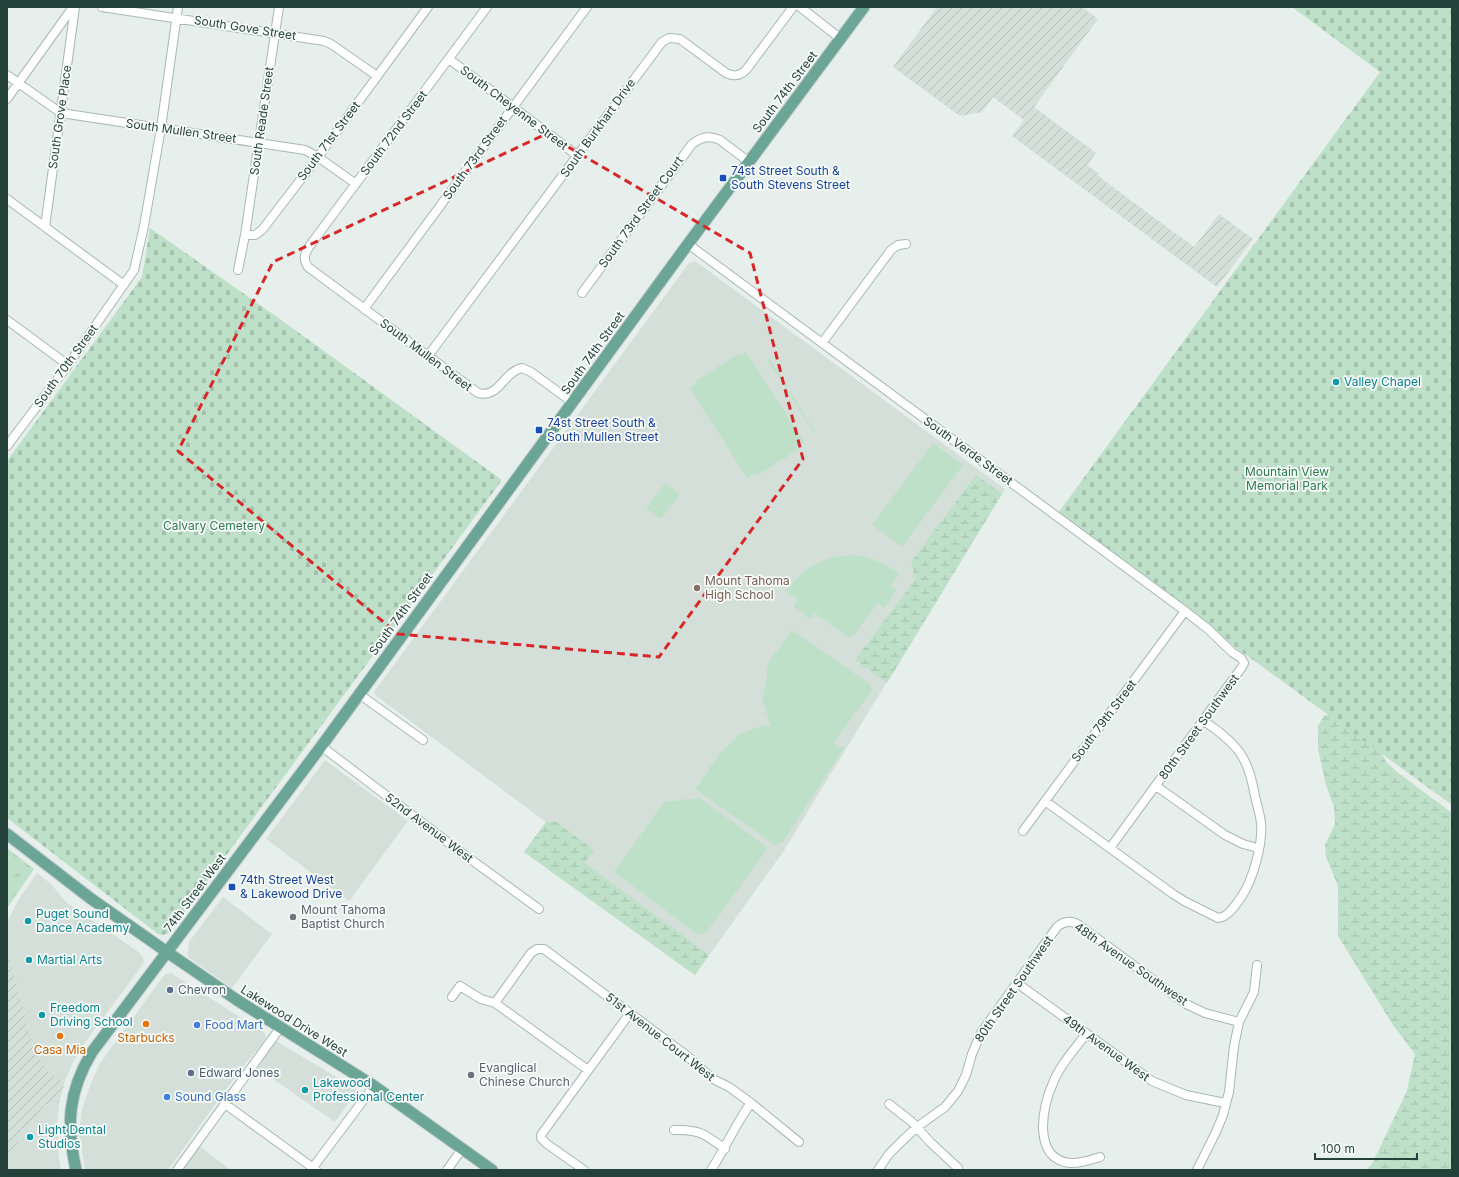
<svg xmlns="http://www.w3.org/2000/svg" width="1459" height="1177" viewBox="0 0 1459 1177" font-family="Inter,sans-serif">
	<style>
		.built { fill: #d4dfda }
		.industrial { fill: url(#industrial-furrows) }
		.grass { fill: url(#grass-tufts) }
		.wetland { fill: url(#wetland-marsh) }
		.cemetery { fill: url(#cemetery-stones) }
		.garden { fill: #bfe0c8 }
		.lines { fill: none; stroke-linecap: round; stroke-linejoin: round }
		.minor-casing { stroke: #a8b8b2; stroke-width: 10 }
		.major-casing { stroke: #c2cac8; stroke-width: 13 }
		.minor { stroke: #fff; stroke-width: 8 }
		.major { stroke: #6aa596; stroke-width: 11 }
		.marked { fill: none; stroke: #d62828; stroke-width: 3; stroke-dasharray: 8 5; stroke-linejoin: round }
		.transit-dot { fill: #1a4fb4; stroke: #f7fbf9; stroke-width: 1.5 }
		.culture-dot { fill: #0f9aa8; stroke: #f7fbf9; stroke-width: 1.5 }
		.education-dot { fill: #8d6e63; stroke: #f7fbf9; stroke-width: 1.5 }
		.worship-dot { fill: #6b7280; stroke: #f7fbf9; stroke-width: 1.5 }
		.service-dot { fill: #5c6f8a; stroke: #f7fbf9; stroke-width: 1.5 }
		.food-dot { fill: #e8710a; stroke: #f7fbf9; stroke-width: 1.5 }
		.shop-dot { fill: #3f7fe0; stroke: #f7fbf9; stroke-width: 1.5 }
		.labels { text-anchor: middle; stroke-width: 3.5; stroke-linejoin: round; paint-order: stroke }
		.street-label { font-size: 12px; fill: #24423a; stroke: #f7fbf9 }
		.transit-label { font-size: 12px; fill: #164399; stroke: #f7fbf9; text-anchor: start }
		.culture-label { font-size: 12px; fill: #0d838f; stroke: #f7fbf9; text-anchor: start }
		.park-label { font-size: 12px; fill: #2d7a4b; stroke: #f7fbf9 }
		.education-label { font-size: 12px; fill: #785e54; stroke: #f7fbf9; text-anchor: start }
		.worship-label { font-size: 12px; fill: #5b616d; stroke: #f7fbf9; text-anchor: start }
		.service-label { font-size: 12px; fill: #4e5e75; stroke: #f7fbf9; text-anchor: start }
		.shop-label { font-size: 12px; fill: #366cbe; stroke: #f7fbf9; text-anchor: start }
		.food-label { font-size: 12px; fill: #c56008; stroke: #f7fbf9 }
	</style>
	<defs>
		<pattern id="industrial-furrows" width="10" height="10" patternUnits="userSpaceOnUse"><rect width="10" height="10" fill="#d4dfda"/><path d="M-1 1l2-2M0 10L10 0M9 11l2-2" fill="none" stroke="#b6c1bc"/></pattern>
		<pattern id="grass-tufts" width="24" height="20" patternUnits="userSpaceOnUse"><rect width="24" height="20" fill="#bfe0c8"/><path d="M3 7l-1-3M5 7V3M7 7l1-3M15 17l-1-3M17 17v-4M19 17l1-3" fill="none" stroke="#a4c1ad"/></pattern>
		<pattern id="wetland-marsh" width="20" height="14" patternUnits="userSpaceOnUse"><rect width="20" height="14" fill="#bfe0c8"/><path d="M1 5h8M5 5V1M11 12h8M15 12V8" fill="none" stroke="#a4c1ad"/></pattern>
		<pattern id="cemetery-stones" width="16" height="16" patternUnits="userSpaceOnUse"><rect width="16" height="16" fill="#bfe0c8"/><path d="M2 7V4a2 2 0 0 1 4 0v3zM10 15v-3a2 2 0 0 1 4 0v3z" fill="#a4c1ad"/></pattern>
	</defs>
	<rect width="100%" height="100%" fill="#e6efeb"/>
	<path class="built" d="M695,261L1005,489L783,852L695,975L524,852L546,822L375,695L374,692L689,263Z
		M325,760L408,821L349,901L266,839Z
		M37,873L51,884L66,902L140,953L144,960L143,964L86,1041L73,1062L65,1081L50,1074L46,1069L33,1045L7,948V922L19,899Z
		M223,897L272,934L232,988L188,957L189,942Z
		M171,973L263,1032L266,1035L265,1040L240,1070L168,1170H85L79,1134L80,1124L82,1109L91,1083L100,1063L165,974Z
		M276,1041L358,1090L335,1122L257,1068Z
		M55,1102L59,1103V1105L57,1123L58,1149L61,1170H7V1157L44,1106Z
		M199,1146L231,1170H183Z"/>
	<path class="industrial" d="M937,7H1082L1098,19L1034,107L1096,153L1087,165L1099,174L1098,176L1194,247L1219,214L1253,239L1217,287L1012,136L1024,120L993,97L982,112L960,116L893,67Z
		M7,948L33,1045L46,1069L50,1074L65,1081L59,1103H51L44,1106L7,1157Z"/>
	<path class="grass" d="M7,848L34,869L7,908Z"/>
	<path class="wetland" d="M976,475L1002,494L887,683L855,660L915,580L911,562Z
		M1340,711L1376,741L1386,762L1397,772L1452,813V1170H1366L1372,1164L1407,1091L1415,1054L1393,1025L1338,936V886L1326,857L1325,845L1335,824L1334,807L1326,785L1318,749V726L1324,716Z
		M555,821L594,850L585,863L709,955L695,975L524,852L546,822Z"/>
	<path class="cemetery" d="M1292,7H1452V805L1056,516L1380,72Z
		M150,228L277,317L502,480L169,933L163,935L158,934L7,818V461L142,277Z"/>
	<path class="garden" d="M746,352L804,442L797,447L799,449L756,476L755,474L747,478L690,388L697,383L696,381L738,354L740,356Z
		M769,358L815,432L814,433L767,359Z
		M933,443L963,465L902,547L872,525Z
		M665,483L680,494L661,519L646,508Z
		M851,555C870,556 885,563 899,574L891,585L897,590L884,608L878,603L854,635L848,637L815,613L810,619L793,606L798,600L786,591C802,569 824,555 851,555Z
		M792,630L870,684L872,691L833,743L844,748L783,842L775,845L695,789L720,753L740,734L765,725L771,726L763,701L768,663Z
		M700,798L768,848L706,933L698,935L614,872L664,802Z"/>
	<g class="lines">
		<g class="minor-casing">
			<path id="minor" d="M102,7L324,41L331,44L377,76
				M487,7L311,244C305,253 302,258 308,267L478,393C499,399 503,372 522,368L531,372L572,402
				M800,7L841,39
				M449,59L578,156
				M7,75L61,113L305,150L318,157L356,184
				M7,99L73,7
				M7,199L124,285
				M45,227L75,7
				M245,235L279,7
				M688,244L1185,611L1208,629L1232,652L1241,658L1244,663L1242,667L1110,848
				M238,270L245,235H255L262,230L318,157L428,7
				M582,293L692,144C702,137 708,135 720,140L749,162
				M364,309L587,7
				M7,320L68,365
				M822,343L891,250L898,245L906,244
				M428,356L662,42L669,38L680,39L726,73C734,77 740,76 746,70L793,7
				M7,446L68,365L134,270L144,226L161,128L178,7
				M359,694L423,740
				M321,746L462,853L539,909
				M1156,786L1225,835L1243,844L1258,848
				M1045,801L1173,894L1184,901L1218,918C1229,917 1236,904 1242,896C1253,879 1263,844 1261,823C1260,814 1257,805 1255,796C1252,781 1249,766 1240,753C1231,740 1217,730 1204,721
				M1023,831L1185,611
				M1017,983L1152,1081L1186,1095L1225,1103
				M452,997L460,986L481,999L495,1003L588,1070
				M495,1003L531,953L537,949H544L686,1055L713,1079L729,1087L751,1103L799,1142
				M1086,1034C1074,1050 1060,1065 1053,1083C1042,1106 1032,1159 1070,1163C1080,1164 1090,1160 1100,1157
				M225,1104L316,1170
				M889,1104L912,1122L930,1142L958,1168
				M674,1130C699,1129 705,1134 725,1149
				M177,1170L280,1028
				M311,1170L374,1086
				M447,1170L462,1149
				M584,1170L547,1144L541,1138V1135L630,1013
				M711,1170C725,1149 736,1123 751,1103
				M878,1170L889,1154L902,1141L917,1127L945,1107L958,1091L966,1075L972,1054L981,1033L1057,927C1064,921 1071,920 1079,925L1186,1004L1205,1013L1239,1022
				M1197,1170L1216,1132L1223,1115L1229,1092L1234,1046L1239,1022L1254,992L1257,965"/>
		</g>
		<g class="major-casing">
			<path id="major" d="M7,834L90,898L167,952L237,1000L374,1086L492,1170
				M76,1170C66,1125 68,1092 92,1052L320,748L688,244L864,7"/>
		</g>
		<use href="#minor" class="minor"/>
		<use href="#major" class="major"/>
	</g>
	<path class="marked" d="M546,134L750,253L803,459L659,657L398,634L178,451L273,262Z"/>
	<g class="transit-dot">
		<rect x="719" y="174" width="8" height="8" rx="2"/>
		<rect x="535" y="426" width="8" height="8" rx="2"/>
		<rect x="228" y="883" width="8" height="8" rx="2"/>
	</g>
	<g class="culture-dot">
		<circle cx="1336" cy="382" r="4"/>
		<circle cx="28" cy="921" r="4"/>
		<circle cx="29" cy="960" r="4"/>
		<circle cx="42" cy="1015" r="4"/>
		<circle cx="305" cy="1090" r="4"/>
		<circle cx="30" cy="1137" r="4"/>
	</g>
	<circle class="education-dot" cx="697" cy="588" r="4"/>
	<g class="worship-dot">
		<circle cx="293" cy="917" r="4"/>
		<circle cx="471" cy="1075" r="4"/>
	</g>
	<g class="service-dot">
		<circle cx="170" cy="990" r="4"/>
		<circle cx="191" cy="1073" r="4"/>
	</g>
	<g class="food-dot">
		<circle cx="146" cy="1024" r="4"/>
		<circle cx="60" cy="1036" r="4"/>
	</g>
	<g class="shop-dot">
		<circle cx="197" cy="1025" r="4"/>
		<circle cx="167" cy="1097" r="4"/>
	</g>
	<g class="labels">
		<g class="street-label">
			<text transform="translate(245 28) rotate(9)" y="4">South Gove Street</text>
			<text transform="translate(785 92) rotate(-53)" y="4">South 74th Street</text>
			<text transform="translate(514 108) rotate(37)" y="4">South Cheyenne Street</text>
			<text transform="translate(60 117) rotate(-82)" y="4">South Grove Place</text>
			<text transform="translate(262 121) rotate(-82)" y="4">South Reade Street</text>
			<text transform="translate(598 128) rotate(-54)" y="4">South Burkhart Drive</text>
			<text transform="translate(181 131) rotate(8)" y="4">South Mullen Street</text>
			<text transform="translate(394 133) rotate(-53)" y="4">South 72nd Street</text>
			<text transform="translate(329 141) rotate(-53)" y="4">South 71st Street</text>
			<text transform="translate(475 158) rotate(-54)" y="4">South 73rd Street</text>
			<text transform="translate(641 212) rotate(-54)" y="4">South 73rd Street Court</text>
			<text transform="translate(593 353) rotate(-54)" y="4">South 74th Street</text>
			<text transform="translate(426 355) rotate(37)" y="4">South Mullen Street</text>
			<text transform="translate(66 366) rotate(-54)" y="4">South 70th Street</text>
			<text transform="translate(968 451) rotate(36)" y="4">South Verde Street</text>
			<text transform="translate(401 614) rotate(-54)" y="4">South 74th Street</text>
			<text transform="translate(1104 721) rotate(-53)" y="4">South 79th Street</text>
			<text transform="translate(1199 727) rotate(-54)" y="4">80th Street Southwest</text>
			<text transform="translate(429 828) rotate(37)" y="4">52nd Avenue West</text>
			<text transform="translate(195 893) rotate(-53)" y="4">74th Street West</text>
			<text transform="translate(1131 964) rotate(35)" y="4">48th Avenue Southwest</text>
			<text transform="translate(1014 989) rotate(-55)" y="4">80th Street Southwest</text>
			<text transform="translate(294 1021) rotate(32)" y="4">Lakewood Drive West</text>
			<text transform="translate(660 1037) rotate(38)" y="4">51st Avenue Court West</text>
			<text transform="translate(1106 1048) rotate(36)" y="4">49th Avenue West</text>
		</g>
		<g class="transit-label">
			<text x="731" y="175">74st Street South &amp;<tspan x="731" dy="14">South Stevens Street</tspan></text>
			<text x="547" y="427">74st Street South &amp;<tspan x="547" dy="14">South Mullen Street</tspan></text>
			<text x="240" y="884">74th Street West<tspan x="240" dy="14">&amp; Lakewood Drive</tspan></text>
		</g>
		<g class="culture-label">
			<text x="1344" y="386">Valley Chapel</text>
			<text x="36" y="918">Puget Sound<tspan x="36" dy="14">Dance Academy</tspan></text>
			<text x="37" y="964">Martial Arts</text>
			<text x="50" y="1012">Freedom<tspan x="50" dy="14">Driving School</tspan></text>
			<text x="313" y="1087">Lakewood<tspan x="313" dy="14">Professional Center</tspan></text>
			<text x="38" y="1134">Light Dental<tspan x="38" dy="14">Studios</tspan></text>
		</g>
		<g class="park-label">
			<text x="1287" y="476">Mountain View<tspan x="1287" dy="14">Memorial Park</tspan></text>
			<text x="214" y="530">Calvary Cemetery</text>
		</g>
		<g class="education-label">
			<text x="705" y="585">Mount Tahoma<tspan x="705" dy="14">High School</tspan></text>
		</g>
		<g class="worship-label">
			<text x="301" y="914">Mount Tahoma<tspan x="301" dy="14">Baptist Church</tspan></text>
			<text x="479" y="1072">Evanglical<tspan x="479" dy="14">Chinese Church</tspan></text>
		</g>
		<g class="service-label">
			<text x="178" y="994">Chevron</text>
			<text x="199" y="1077">Edward Jones</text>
		</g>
		<g class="shop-label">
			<text x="205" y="1029">Food Mart</text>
			<text x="175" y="1101">Sound Glass</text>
		</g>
		<g class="food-label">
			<text x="146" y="1042">Starbucks</text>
			<text x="60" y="1054">Casa Mia</text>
		</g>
	</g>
	<rect width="1459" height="1177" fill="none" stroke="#24423a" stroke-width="16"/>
	<path d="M1315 1153v6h102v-6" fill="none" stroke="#24423a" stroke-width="2"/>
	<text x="1321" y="1153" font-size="12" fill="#24423a" stroke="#f7fbf9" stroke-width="3" paint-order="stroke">100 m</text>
</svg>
